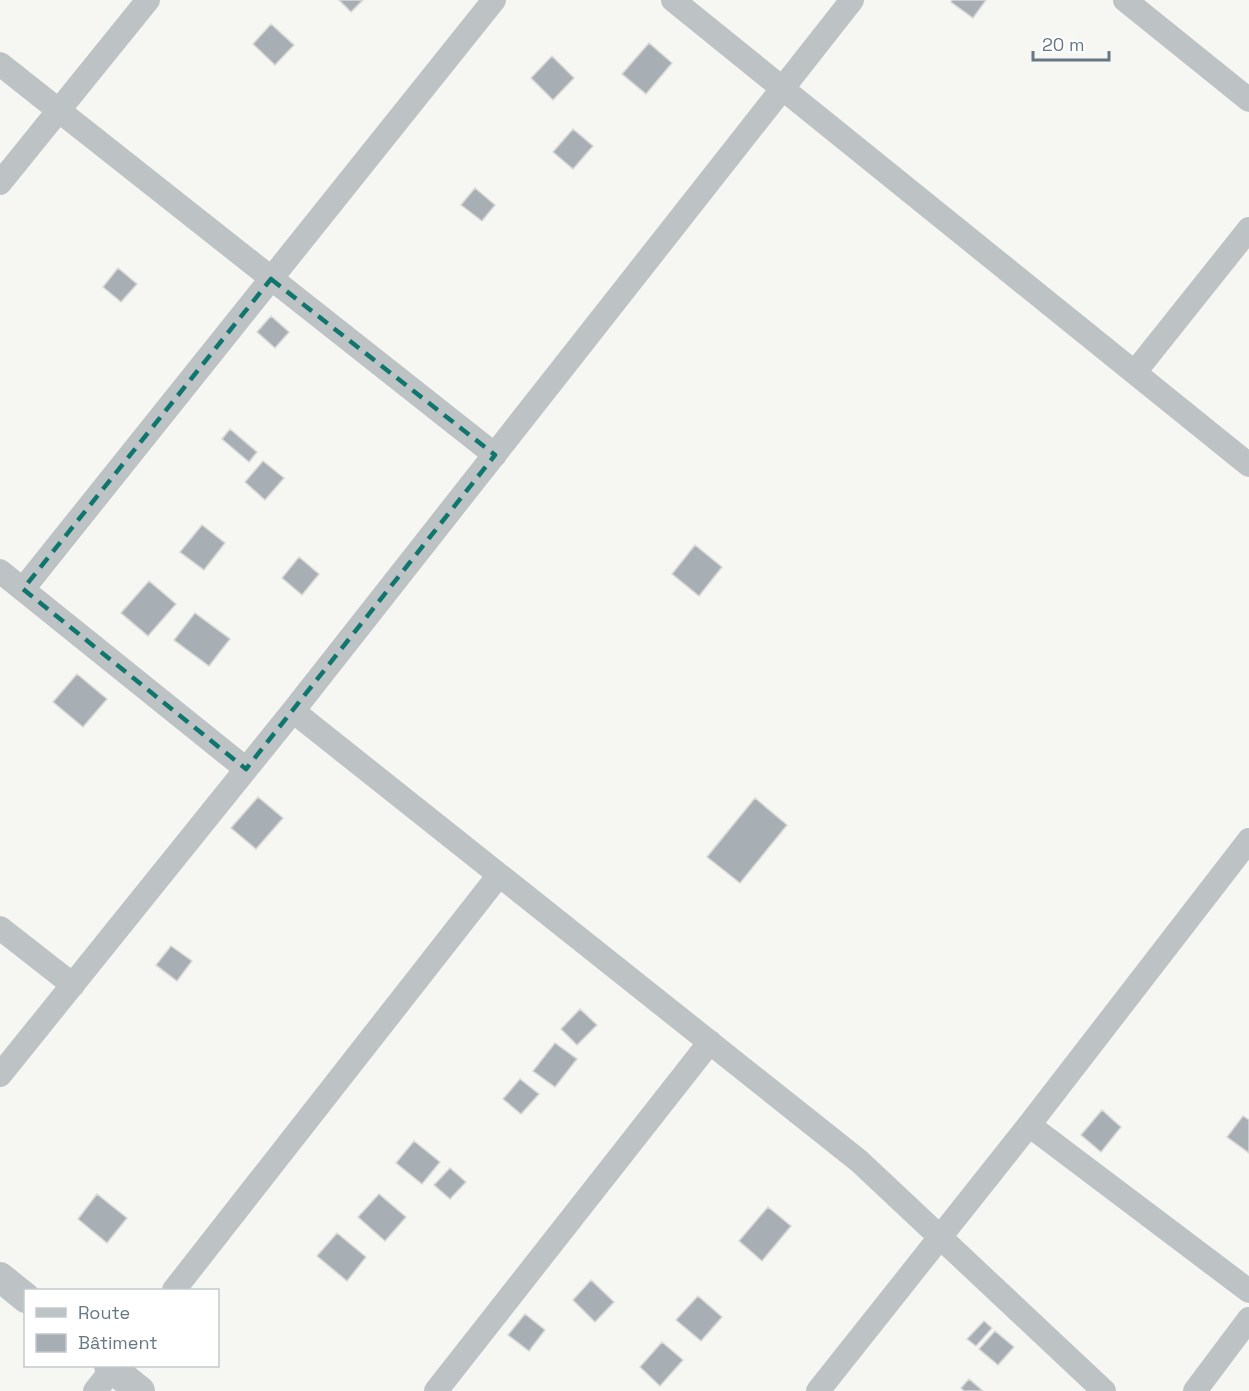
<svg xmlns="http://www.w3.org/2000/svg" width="1249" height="1391" viewBox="0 0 1249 1391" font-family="'Space Grotesk',sans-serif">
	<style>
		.building { fill: #a7afb4; stroke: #d8d8d6; stroke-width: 1.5 }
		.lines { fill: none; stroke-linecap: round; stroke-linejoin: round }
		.minor { stroke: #bdc2c5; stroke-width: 24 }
		.tertiary { stroke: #bdc2c5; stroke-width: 30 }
		.marked { fill: none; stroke: #0f766e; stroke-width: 4.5; stroke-dasharray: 12 8; stroke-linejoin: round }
	</style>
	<rect width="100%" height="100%" fill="#f6f6f3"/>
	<path class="building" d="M339,0H363L351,12Z
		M952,0H986L973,18L951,2Z
		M271,24L294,45L275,65L253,44Z
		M649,43L672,63L646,94L622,74Z
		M552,56L574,78L553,100L531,78Z
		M573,129L593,146L573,169L553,152Z
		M475,188L495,205L482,221L461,205Z
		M118,268L137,284L121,302L103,287Z
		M271,316L289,332L275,348L257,332Z
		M230,429L257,452L249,462L222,439Z
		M263,461L284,478L265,500L245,482Z
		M202,525L225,543L204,570L180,552Z
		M695,545L722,567L699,596L672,574Z
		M299,557L319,574L302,595L282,578Z
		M149,581L176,604L148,636L121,613Z
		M195,613L230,639L209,666L174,640Z
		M77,674L107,699L83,727L53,702Z
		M258,797L283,818L256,849L231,828Z
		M755,798L787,825L740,883L707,857Z
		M171,946L192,961L177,981L156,965Z
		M580,1009L597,1025L577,1045L561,1029Z
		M555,1043L577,1059L555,1087L533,1071Z
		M520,1079L539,1094L521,1114L503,1099Z
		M1102,1110L1121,1127L1101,1152L1081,1135Z
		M1243,1116L1249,1120V1153L1227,1137Z
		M414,1141L440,1162L422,1184L396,1163Z
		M450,1168L466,1182L450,1199L434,1185Z
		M97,1194L127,1218L107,1243L78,1219Z
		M379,1194L406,1217L385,1241L358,1217Z
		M768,1207L791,1226L762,1261L739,1241Z
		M337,1233L366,1257L347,1281L317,1256Z
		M591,1280L614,1302L595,1322L573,1300Z
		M698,1296L722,1317L701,1341L676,1320Z
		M525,1314L545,1330L529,1351L508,1335Z
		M984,1321L992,1328L976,1346L967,1339Z
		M995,1331L1014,1347L998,1365L979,1349Z
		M662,1342L683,1360L660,1386L640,1367Z
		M969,1379L983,1391H964L961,1388Z"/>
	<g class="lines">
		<path class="minor" d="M673,0L1249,465
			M1125,0L1249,100
			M0,64L495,455
			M0,183L148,0
			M1135,372L1249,229
			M0,571L246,769
			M23,589L494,0
			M293,711L859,1161L1104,1391
			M0,928L73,985
			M0,1075L293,711L852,0
			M1029,1125L1249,1291
			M174,1290L499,875
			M95,1391L115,1366
			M436,1391L710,1042
			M818,1391L1029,1125L1249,840
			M1195,1391L1249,1319"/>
		<path class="tertiary" d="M0,1277L26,1298
			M109,1366L140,1391"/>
	</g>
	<path class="marked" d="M271,279L495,455L246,769L23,589Z"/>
	<rect x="24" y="1289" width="195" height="78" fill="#ffffff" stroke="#c2c9cd" stroke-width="1.5"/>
	<rect x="36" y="1308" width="30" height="9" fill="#bdc2c5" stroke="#c2c9cd" stroke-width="1.5"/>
	<text x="78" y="1319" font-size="18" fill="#677783">Route</text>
	<rect x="36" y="1334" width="30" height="18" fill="#a7afb4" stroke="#c2c9cd" stroke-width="1.5"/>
	<text x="78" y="1349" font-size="18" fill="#677783">Bâtiment</text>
	<path d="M1033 51v9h76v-9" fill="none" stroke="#677783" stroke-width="3"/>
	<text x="1042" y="51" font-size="18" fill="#677783" stroke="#ffffff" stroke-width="4.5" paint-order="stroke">20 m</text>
</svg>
